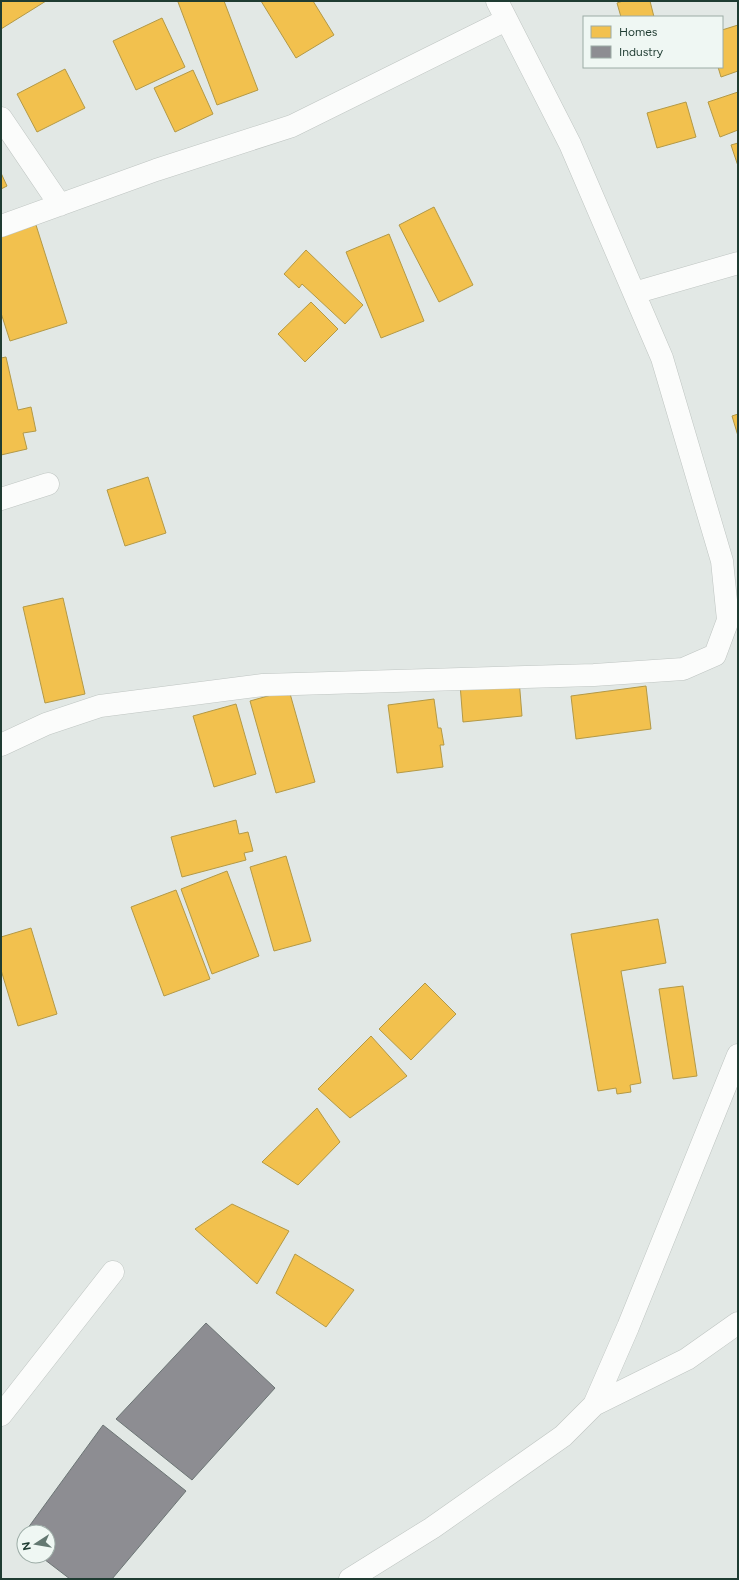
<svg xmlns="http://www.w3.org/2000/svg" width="739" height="1580" viewBox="0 0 739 1580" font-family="Figtree,sans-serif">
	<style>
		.homes { fill: #f2c14e; stroke: #b39946 }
		.industry { fill: #8d8d92; stroke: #6c7575 }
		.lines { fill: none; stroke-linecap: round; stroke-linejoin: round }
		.minor-casing { stroke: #bfc5c2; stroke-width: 23 }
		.minor { stroke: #fbfcfb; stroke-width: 22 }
	</style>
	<rect width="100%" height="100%" fill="#e2e8e5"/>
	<path class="homes" d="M1,1H46L1,29Z
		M180,1H224L258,90L217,105L178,2Z
		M261,1H313L334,35L296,58Z
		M623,1H650L654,17H621L617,3Z
		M162,18L185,67L136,90L113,41Z
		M738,25V71L721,77L718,67H722V30Z
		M65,69L85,108L37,132L17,94Z
		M193,70L213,114L175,132L154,88Z
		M738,92V130L720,137L708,102Z
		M686,102L696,137L657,148L647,113Z
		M738,143V166L731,145Z
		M1,173L7,186L1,189Z
		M434,207L473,285L439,302L399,225Z
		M36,225L67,323L10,341L1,313V236Z
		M389,234L424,321L381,338L346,252Z
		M306,250L363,305L345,324L302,284L299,288L284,274Z
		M311,302L338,329L305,362L278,334Z
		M6,357L18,410L31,407L36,431L23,433L27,449L1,455V358Z
		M738,414V436L732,416Z
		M148,477L166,533L125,546L107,490Z
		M63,598L85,694L45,703L23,607Z
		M519,679L522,716L463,722L460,684Z
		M646,686L651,729L576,739L571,696Z
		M289,690L315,782L276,793L250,701Z
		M434,699L438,728H441L444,745H440L443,767L397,773L388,705Z
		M236,704L256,774L214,787L193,716Z
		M236,820L239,834L248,832L253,851L244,853L246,860L182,877L171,837Z
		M286,856L311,941L274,951L250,867Z
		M227,871L259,956L212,974L181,889Z
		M176,890L210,979L164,996L131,907Z
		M658,919L666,963L621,971L641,1083L630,1085L631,1092L617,1094L616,1088L598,1091L571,934Z
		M31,928L57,1014L18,1026L1,970V937Z
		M425,983L456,1014L411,1060L379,1029Z
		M683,986L697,1076L673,1079L659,989Z
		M371,1036L407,1076L350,1118L318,1089Z
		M317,1108L340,1142L298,1185L262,1162Z
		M232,1204L289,1231L257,1284L195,1229Z
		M295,1254L354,1290L326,1327L276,1293Z"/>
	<path class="industry" d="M206,1323L275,1388L192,1480L116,1419Z
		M103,1425L186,1491L112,1579H70L40,1556H48V1532H25Z
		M24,1533V1544L19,1540Z"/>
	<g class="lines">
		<g class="minor-casing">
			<path id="minor" d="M1,118L60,205
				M1,226L156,170L292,126L506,20
				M634,293L738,263
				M1,499L48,484
				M1,745L46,724L100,706L263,685L594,675L683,669L715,655L728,620L722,561L662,358L570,144L497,1
				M594,1405L687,1359L738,1323
				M1,1415L113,1272
				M350,1579L432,1528L563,1436L594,1405L628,1327L738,1055"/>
		</g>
		<use href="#minor" class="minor"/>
	</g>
	<rect width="739" height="1580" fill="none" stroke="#1f3c32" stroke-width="4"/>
	<rect x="583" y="16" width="140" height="52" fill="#eff7f3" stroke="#9caca6"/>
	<rect x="591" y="26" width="20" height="12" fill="#f2c14e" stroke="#9caca6"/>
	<text x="619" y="36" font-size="12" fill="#1f3c32">Homes</text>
	<rect x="591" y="46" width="20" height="12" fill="#8d8d92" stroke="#9caca6"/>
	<text x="619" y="56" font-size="12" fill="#1f3c32">Industry</text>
	<g transform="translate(36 1544) rotate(258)"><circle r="19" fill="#eff7f3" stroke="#9caca6"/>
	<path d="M0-3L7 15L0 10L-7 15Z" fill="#637871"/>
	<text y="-6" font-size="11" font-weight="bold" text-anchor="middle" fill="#1f3c32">N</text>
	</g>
</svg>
